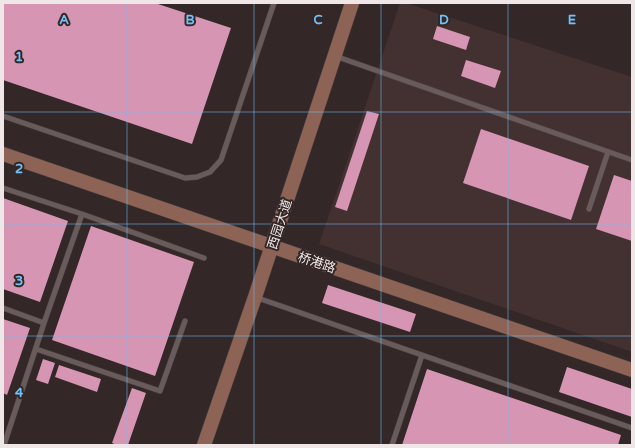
<svg xmlns="http://www.w3.org/2000/svg" width="635" height="448" viewBox="0 0 635 448" font-family="'Varela Round','Noto Sans SC',sans-serif">
<style>
.built{fill:#433030}
.building{fill:#d595b3}
.lines{fill:none;stroke-linecap:round;stroke-linejoin:round}
.lane-casing{stroke:#4d4444;stroke-width:6}
.secondary-casing{stroke:#4d4444;stroke-width:15}
.lane{stroke:#695b5b;stroke-width:5}
.secondary{stroke:#8c6355;stroke-width:14}
.grid{fill:none;stroke:#73c1f6;stroke-width:1;stroke-opacity:0.55}
.labels{text-anchor:middle;stroke-width:4;stroke-linejoin:round;paint-order:stroke}
.street-label{font-size:13px;fill:#efe7e7;stroke:#332727}
.grid-label{font-size:13px;text-anchor:middle;font-weight:bold;fill:#73c1f6;stroke:#332727;stroke-width:4;stroke-linejoin:round;paint-order:stroke}
</style>
<rect width="100%" height="100%" fill="#332727"/>
<path class="built" d="M400,3H406L632,77V352L319,244Z"/>
<path class="building" d="M3,3H155L231,28L192,144L3,80Z
M437,26L470,37L466,50L433,39Z
M466,60L501,71L495,88L461,76Z
M367,111L379,114L347,211L335,207Z
M481,129L589,166L571,220L463,183Z
M614,175L632,181V241L596,229Z
M3,198L68,221L40,302L3,289Z
M91,226L194,262L155,376L52,340Z
M328,285L416,314L410,332L322,303Z
M3,319L30,328L7,395L3,393Z
M43,359L55,363L48,384L36,380Z
M59,365L101,379L97,392L55,377Z
M567,367L632,389V417L559,392Z
M427,369L621,435L618,445H402Z
M132,388L146,393L128,445H117L112,443Z"/>
<g class="lines">
<defs>
<path id="lane" d="M335,56L632,160
M3,116L185,178L197,177L210,172L221,160L274,3
M3,188L82,214L204,258
M589,209L608,152
M255,297L632,428
M3,308L44,323
M36,349L160,391L185,321
M4,445L44,323L82,214
M392,445L422,355"/>
<path id="secondary" d="M3,154L632,370
M204,445L255,297L352,3"/>
</defs>
<use href="#lane" class="lane-casing"/>
<use href="#secondary" class="secondary-casing"/>
<use href="#lane" class="lane"/>
<use href="#secondary" class="secondary"/>
</g>
<path class="grid" d="M127,3V445M254,3V445M381,3V445M508,3V445M3,112H632M3,224H632M3,336H632"/>
<g class="labels">
<g class="street-label">
<text transform="translate(279 224) rotate(-72)" y="5">西园大道</text>
<text transform="translate(317 262) rotate(19)" y="5">桥港路</text>
</g>
</g>
<g class="grid-label">
<text x="64" y="24">A</text>
<text x="190" y="24">B</text>
<text x="318" y="24">C</text>
<text x="444" y="24">D</text>
<text x="572" y="24">E</text>
<text x="19" y="61">1</text>
<text x="19" y="173">2</text>
<text x="19" y="285">3</text>
<text x="19" y="397">4</text>
</g>
<rect width="635" height="448" fill="none" stroke="#efe7e7" stroke-width="8"/>
</svg>
